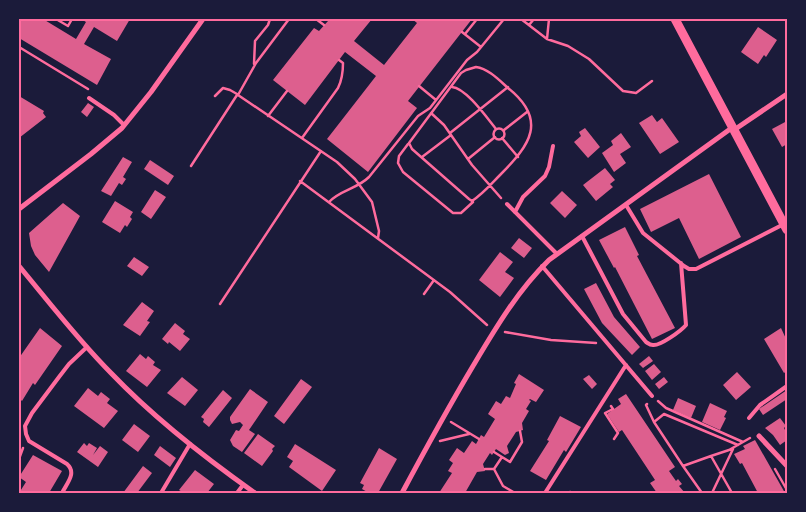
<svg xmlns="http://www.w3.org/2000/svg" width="806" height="512" viewBox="0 0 806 512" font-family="Cabin,sans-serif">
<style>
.building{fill:#dd5f8e}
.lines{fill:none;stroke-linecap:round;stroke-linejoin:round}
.path{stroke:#ff6b9d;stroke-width:2.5}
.service{stroke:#ff6b9d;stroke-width:4}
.minor{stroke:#ff6b9d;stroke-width:5}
.tertiary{stroke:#ff6b9d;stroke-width:9}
.neatline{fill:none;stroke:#ff6b9d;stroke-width:2}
</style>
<rect width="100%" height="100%" fill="#1b1b3a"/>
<path class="building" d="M19,19H43L76,39L86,22L81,19H130L117,41L94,27L84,44L111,59L97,85L19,38Z
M325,19H372L354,41L384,65L417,23L412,19H472L408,101L417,108L368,172L327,139L376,76L345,52L305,105L273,80L314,28L319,31L328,21Z
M758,27L777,40L766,57L764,55L758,64L741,52Z
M19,96L44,111L43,113L46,117L19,138Z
M88,103L94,107L87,117L81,112Z
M652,115L657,122L662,118L679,142L660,154L639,123Z
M787,121V144L782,147L772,129Z
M585,128L600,147L588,158L574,142L581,136L579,132Z
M621,133L631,147L620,154L626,163L614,172L602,153L613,145L611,141Z
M123,157L132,162L123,177L126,179L122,185L119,183L111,196L101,191Z
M150,160L174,176L168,185L144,169Z
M605,168L615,180L610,184L613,187L596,201L583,185Z
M709,174L741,237L699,259L679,218L651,232L640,209Z
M155,190L166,197L151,219L141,212Z
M562,191L577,205L565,218L550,203Z
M115,201L133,212L130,217L132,219L127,227L125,225L120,233L102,222Z
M63,203L80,216L49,272L35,255L31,246L29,233Z
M625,227L639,255L637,256L675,328L652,339L615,267L614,268L599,240Z
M519,238L532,248L524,258L511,248Z
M500,252L513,262L505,272L514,278L500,297L479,280Z
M134,257L149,267L142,276L127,266Z
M596,283L614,317L640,347L632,355L602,323L584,289Z
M142,302L154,311L147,321L150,322L140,336L123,325Z
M175,323L185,331L183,334L190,339L180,351L169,342L168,344L162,339Z
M40,328L62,346L35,385L33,383L22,401L19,398V358Z
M781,328L787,341V371L784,373L764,339Z
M140,354L146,359L148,356L155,362L153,365L161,370L147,387L126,371Z
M649,356L653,361L643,368L639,364Z
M654,364L661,372L652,380L645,371Z
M737,372L751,387L736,400L723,385Z
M519,374L544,390L536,402L530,399L529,400L531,401L526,409L529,411L522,423L523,430L516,432L507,446L509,453L505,455L496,449L492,455L490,453L483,464L485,471L477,472L465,493L462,491L460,493H439L452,473L448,471L453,463L449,460L457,448L464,453L472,441L476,444L481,435L484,437L495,419L488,414L496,401L501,404L506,396L510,398L516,384L514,383Z
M589,375L597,384L592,389L583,379Z
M182,377L198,390L185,406L167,393Z
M664,377L668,382L659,389L655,384Z
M301,379L312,387L284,424L274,416Z
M88,388L98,396L101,392L110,399L107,403L118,411L104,428L74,406Z
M250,389L268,402L249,430L255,434L242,452L233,446L230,440L236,430L239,431L243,425L240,422L232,424L230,420V417Z
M223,390L232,398L209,427L203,422L204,419L201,417Z
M787,390V399L763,415L759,409Z
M626,394L675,467L669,471L676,481L678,479L682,484L679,486L685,493H657L650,483L655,480L622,430L619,432L607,414L621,404L618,399Z
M678,398L696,406L691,418L673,410Z
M710,403L727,411L724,417L726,418L720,430L702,422Z
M560,416L581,427L566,452L564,450L546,480L530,471L549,441L547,440Z
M780,418L786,426L784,428L787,434V440L780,445L773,435L765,428Z
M134,424L150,436L138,452L122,440Z
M258,434L275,446L272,449L273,451L262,466L244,453Z
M755,440L785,493H758L742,463L740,464L734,454L745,449L743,446Z
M84,443L87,446L89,443L97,448L93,455L100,446L108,452L98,467L77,452Z
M295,444L336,470L322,491L289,467L293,461L287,457Z
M160,446L176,458L170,467L154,455Z
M379,448L397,459L378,493L374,491L373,493H369L362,489L364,485L360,483Z
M33,455L62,471L49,493H19L26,482L19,477Z
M143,466L152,473L137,493H123Z
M195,470L214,484L207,493H184L179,490Z"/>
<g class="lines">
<path class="path" d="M56,19L68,26L72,19
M289,19L256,63L238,95L337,162L355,179L372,202L379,231L378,238
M316,19L324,25
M521,19L547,39L568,46L589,59L623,91L636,93L652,81
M529,25L534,19
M462,32L481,47
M465,34L477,19
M547,39L549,19
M19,47L88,89
M254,64L255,41L268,25L270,19
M476,67C489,69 499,80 508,88C548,120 530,145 501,174C492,183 483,194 472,201L469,199L412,149L409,143L461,73L466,70Z
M419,86L436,100
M452,87C466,88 487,118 496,129
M215,96L223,88L230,90L237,94
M431,113L444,125L472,165L501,198
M268,116L287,91
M493.5 134a5.5 5.5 0 1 1 11 0a5.5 5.5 0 1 1-11 0Z
M504,130L527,112
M450,133L508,87
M302,138L338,88C342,80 343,72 343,63L339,60
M502,138L518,157
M408,144L399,156L398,163L403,172L453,213H461L473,202
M422,157L451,135
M468,159L495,137
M191,166L237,95
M300,181L450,292L487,325
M329,202C340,190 357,189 369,177L418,116L430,108L467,60L477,52L504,19
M424,294L434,280
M220,304L321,151
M505,332L551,340L596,343
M658,401L666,408L743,442
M647,404L646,405L654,422
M611,406L613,409L605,413L618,433L614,439
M451,422L479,439
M440,441L469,434
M502,457L510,462L522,442L520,431
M19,459L23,448
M683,466L654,422L664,414L738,445
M485,469H494L502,457L494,452
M494,469L503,486L515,493
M775,469L787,490
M570,492L573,493
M702,493L683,466L711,456
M712,493L733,449
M732,493L711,456L729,450L750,438"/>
<path class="service" d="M89,98L114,115L124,125
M507,204L557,254
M626,205L643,233L684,266L689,269H696L784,224
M515,212L523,197L545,176L549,167L553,146
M582,236L623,314L646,342C649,344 650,345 653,345C660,346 681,331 686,325L681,263
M542,266L652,396
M749,418L760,405L787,386
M62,493C67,483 77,473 67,464L29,441L26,434L25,426L32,413L59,377L69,364L87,347
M161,493L190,444
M237,493L243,485
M545,493L626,365"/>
<path class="minor" d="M734,130L787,94
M19,209L91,154L122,128L151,92L203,19
M19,266C49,302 78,340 111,373C154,418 204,457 255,493
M759,436L787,466
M402,493C425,450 448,408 473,366C495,329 518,290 549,260L733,127"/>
<path class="tertiary" d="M675,19L787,230"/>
</g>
<rect width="806" height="512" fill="none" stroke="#1b1b3a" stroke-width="40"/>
<rect x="20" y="20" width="766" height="472" class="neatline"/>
</svg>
